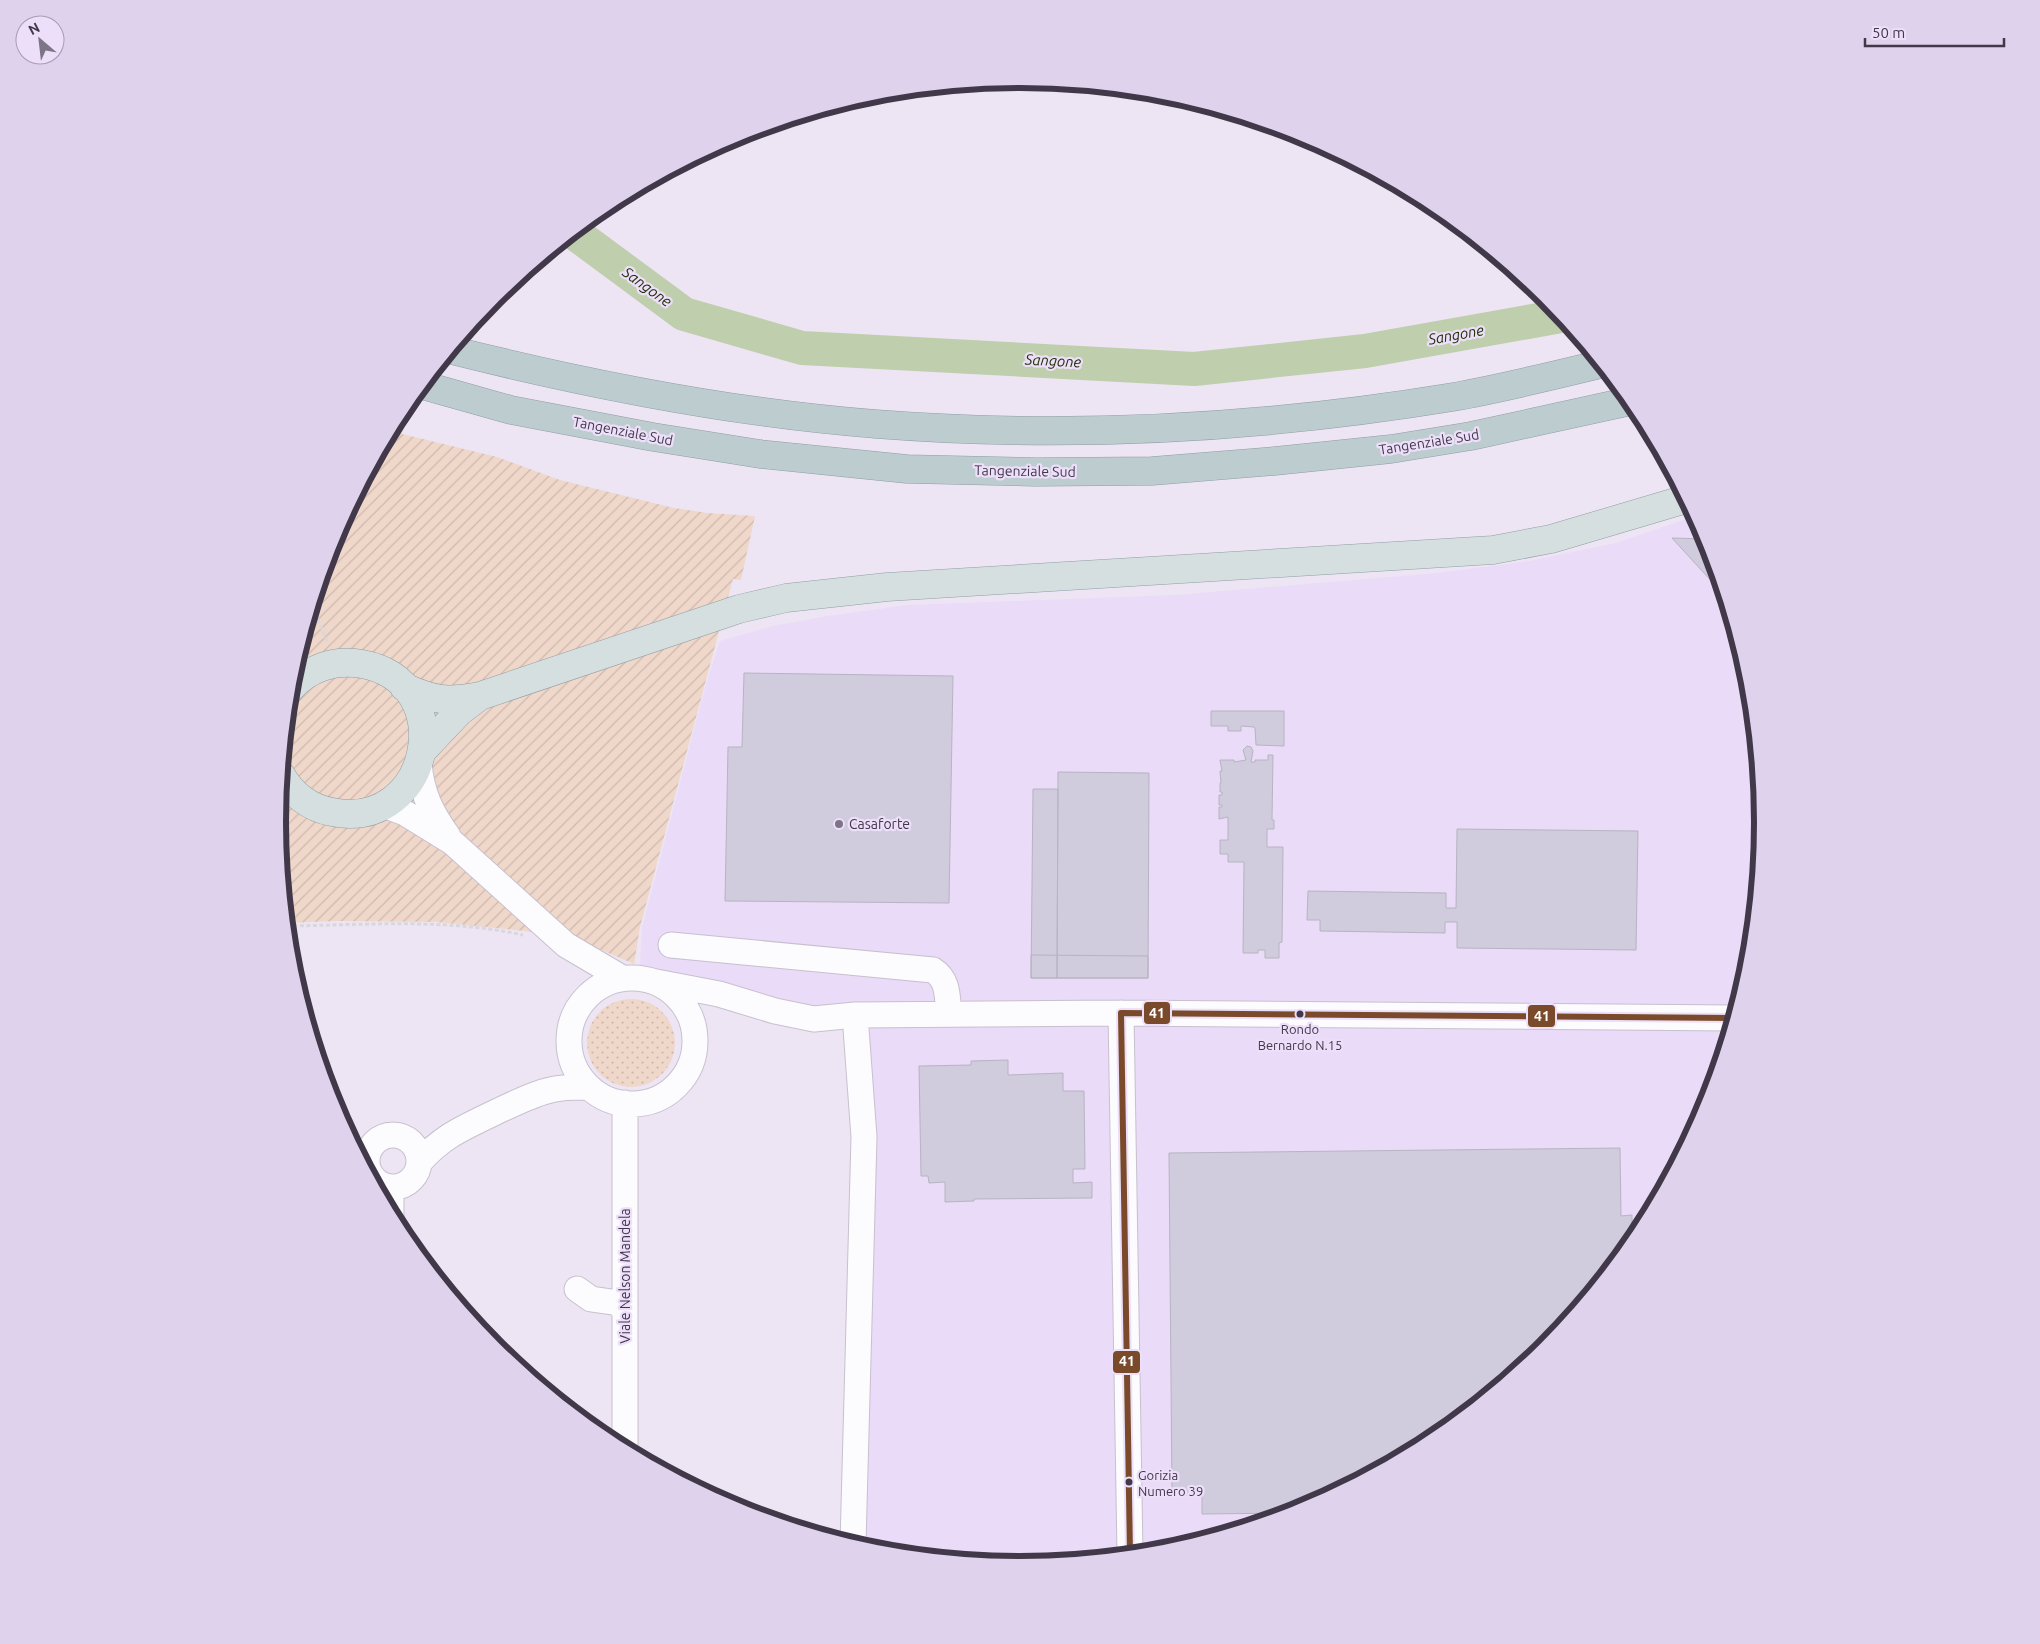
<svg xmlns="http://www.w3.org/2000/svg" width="2040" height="1644" viewBox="0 0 2040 1644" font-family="Ubuntu,sans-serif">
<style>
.built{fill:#eadbf8}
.grass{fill:url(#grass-dots)}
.garden{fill:url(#garden-furrows)}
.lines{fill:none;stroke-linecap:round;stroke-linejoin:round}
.river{stroke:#bfceac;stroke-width:34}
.building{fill:#d0cbdd;stroke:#b8b4c2}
.minor-casing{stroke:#c7c0ce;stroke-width:27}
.major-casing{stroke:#909da4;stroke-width:29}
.highway-casing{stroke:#909da4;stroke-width:29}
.path{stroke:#d9d7db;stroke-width:3;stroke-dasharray:4 2.5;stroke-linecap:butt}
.minor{stroke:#fcfbfd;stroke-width:25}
.major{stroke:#d6dfe0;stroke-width:28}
.highway{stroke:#bdccce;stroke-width:28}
.bus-1-casing{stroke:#eddffa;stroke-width:10}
.bus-1{stroke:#7a4b2a;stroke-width:6}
.poi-dot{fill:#7d7586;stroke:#eddffa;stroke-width:2}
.bus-dot{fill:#41384a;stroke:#eddffa;stroke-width:2}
.labels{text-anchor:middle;stroke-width:4.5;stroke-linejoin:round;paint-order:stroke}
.bus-label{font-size:13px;fill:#41384a;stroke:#eddffa}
.street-label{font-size:14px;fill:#41384a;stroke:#eddffa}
.poi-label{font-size:14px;fill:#41384a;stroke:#eddffa;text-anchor:start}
.water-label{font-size:15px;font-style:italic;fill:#213107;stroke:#eddffa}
.rim{fill:none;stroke:#41384a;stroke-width:6}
.line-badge{stroke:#eddffa;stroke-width:2}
.badge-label{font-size:14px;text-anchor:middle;font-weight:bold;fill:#fff}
</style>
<defs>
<pattern id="grass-dots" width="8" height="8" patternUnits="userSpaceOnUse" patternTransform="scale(1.25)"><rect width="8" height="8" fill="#efd7ca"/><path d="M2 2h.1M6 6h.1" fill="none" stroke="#ceb9af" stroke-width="1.8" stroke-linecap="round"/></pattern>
<pattern id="garden-furrows" width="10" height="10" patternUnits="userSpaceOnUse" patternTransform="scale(1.25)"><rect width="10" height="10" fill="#efd7ca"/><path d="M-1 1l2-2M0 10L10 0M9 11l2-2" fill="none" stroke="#ceb9af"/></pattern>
</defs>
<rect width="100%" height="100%" fill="#ede5f4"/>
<path class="built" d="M1695,516L1707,538L1749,677L1763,822L1749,967L1707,1107L1638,1235L1545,1348L1433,1440L1304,1509L1165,1551L1020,1565L875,1551L859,1546L869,1136L856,1002L812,1007L720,988L640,967L642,928L706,684L720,641L773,626L828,616L908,605L1175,595L1437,573L1529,561L1616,543Z"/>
<path class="grass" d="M587 1043a44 44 0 1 1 88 0a44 44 0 1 1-88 0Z"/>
<path class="garden" d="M390,431L497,457L560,480L674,508L708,513L755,516L741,580L733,579L640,927L634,964L569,936L506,929L437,922L338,921L287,923L277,822L291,677L333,537Z"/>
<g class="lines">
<path class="river" d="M573,232L684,314L802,348L1194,369L1365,351L1561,316"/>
</g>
<path class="building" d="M1672,538L1707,539L1724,595Z
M744,673L953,676L949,903L725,901L728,747H742Z
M1211,711H1284V746L1256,745L1255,728L1254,727L1241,726V731H1228V726H1211Z
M1247,746L1251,747L1253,751L1251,762H1255V760H1268V755H1273L1272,820H1274V829H1267V847H1283L1282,942L1279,943V958H1265V950H1258V953H1243L1244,862H1228V854H1220V840H1228V817L1219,819V807H1222V805H1219V795H1222V792H1220V783H1221L1220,771H1222L1220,760H1234V762L1246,760L1243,750Z
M1058,772L1149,773L1148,978H1057Z
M1033,789H1058L1057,978H1031Z
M1457,829L1638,831L1636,950L1457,948V922H1445V933L1320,931V920H1307L1308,891L1446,893V908H1456Z
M1031,955L1148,956V978H1031Z
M1008,1060V1075L1063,1073V1091H1084L1085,1169H1073V1183L1092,1182V1198L974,1199V1201L945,1202V1182L929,1183L928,1176H921L919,1066L971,1065V1061Z
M1620,1148L1621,1216L1632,1215V1242L1545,1348L1433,1440L1304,1509L1291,1513L1202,1514V1495H1172L1169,1153Z"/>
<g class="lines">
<defs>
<path id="minor" d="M419,764C422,794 431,812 448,836
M384,805L405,813L452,842L566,945L622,978
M671,945L933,970C949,980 947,997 949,1014
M569 1041a63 63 0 1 1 126 0a63 63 0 1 1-126 0Z
M651,981L719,994L775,1011L814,1019L855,1015L1121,1013L1734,1018
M1121,1013L1130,1554
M625,1103V1450
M367 1161a26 26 0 1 1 52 0a26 26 0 1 1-52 0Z
M419,1163C442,1136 465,1127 496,1112C511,1105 527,1097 543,1092C558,1087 573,1087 589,1087
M391,1187V1215
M577,1289L591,1299L619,1303L625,1312
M853,1544L864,1137L855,1015"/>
<path id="major" d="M404,687C436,701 446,702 480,696L739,609L786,598L887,587L1493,550L1551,539L1686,499
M423,750L459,712L480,696
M281,775C292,794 310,808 332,812C431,832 461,682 362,664C335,659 308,668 290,689"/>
<path id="highway" d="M451,350C591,385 732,413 876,424C1068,439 1264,428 1453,397C1503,388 1552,376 1601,364
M422,385L511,410L653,437L760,454L907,469L1036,472L1152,471L1275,461L1391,449L1471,436L1631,401"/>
</defs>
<use href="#minor" class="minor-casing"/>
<use href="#major" class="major-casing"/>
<use href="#highway" class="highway-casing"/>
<path class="path" d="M312,608L325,635L327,643
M287,926C365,925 446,918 523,935"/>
<use href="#minor" class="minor"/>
<use href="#major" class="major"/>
<use href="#highway" class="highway"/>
<defs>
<path id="bus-1" d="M1130,1554L1121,1013L1734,1018"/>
</defs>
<use href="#bus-1" class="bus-1-casing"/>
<use href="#bus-1" class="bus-1"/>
</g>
<circle class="poi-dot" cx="839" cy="824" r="5"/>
<g class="bus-dot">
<circle cx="1300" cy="1014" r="4.5"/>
<circle cx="1129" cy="1482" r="4.5"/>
</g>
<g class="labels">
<g class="bus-label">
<text x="1300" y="1034">Rondo<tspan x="1300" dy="16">Bernardo N.15</tspan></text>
<text x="1138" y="1480" text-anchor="start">Gorizia<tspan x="1138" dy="16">Numero 39</tspan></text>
</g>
<g class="street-label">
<text transform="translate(623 431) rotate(11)" y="5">Tangenziale Sud</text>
<text transform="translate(1429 442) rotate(-9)" y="5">Tangenziale Sud</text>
<text transform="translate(1025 471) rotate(1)" y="5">Tangenziale Sud</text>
<text transform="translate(625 1276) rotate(-90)" y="5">Viale Nelson Mandela</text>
</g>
<g class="poi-label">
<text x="849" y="829">Casaforte</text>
</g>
<g class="water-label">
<text transform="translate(647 287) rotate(36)" y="5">Sangone</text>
<text transform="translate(1456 335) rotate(-10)" y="5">Sangone</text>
<text transform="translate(1053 361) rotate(3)" y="5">Sangone</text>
</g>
</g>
<path d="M0 0H2040V1644H0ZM286 822a734 734 0 1 1 1468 0a734 734 0 1 1-1468 0Z" fill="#dfd2ec" fill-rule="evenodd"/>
<path class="rim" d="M286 822a734 734 0 1 1 1468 0a734 734 0 1 1-1468 0Z"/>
<g class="line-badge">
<rect x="1143" y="1001" width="28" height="24" rx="5" fill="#7a4b2a"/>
<rect x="1527" y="1004" width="29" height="24" rx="5" fill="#7a4b2a"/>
<rect x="1112" y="1350" width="29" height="24" rx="5" fill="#7a4b2a"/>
</g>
<g class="badge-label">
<text x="1157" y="1018">41</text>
<text x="1542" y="1021">41</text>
<text x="1127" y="1366">41</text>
</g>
<g transform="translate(40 40) rotate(332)"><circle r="24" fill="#eddffa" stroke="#a89cb4"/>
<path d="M0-4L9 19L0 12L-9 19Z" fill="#7d7586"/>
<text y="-8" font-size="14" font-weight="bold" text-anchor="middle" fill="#41384a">N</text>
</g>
<path d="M1865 38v8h139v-8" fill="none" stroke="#41384a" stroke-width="2.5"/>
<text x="1872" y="38" font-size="15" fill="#41384a" stroke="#eddffa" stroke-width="4" paint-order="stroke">50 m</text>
</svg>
